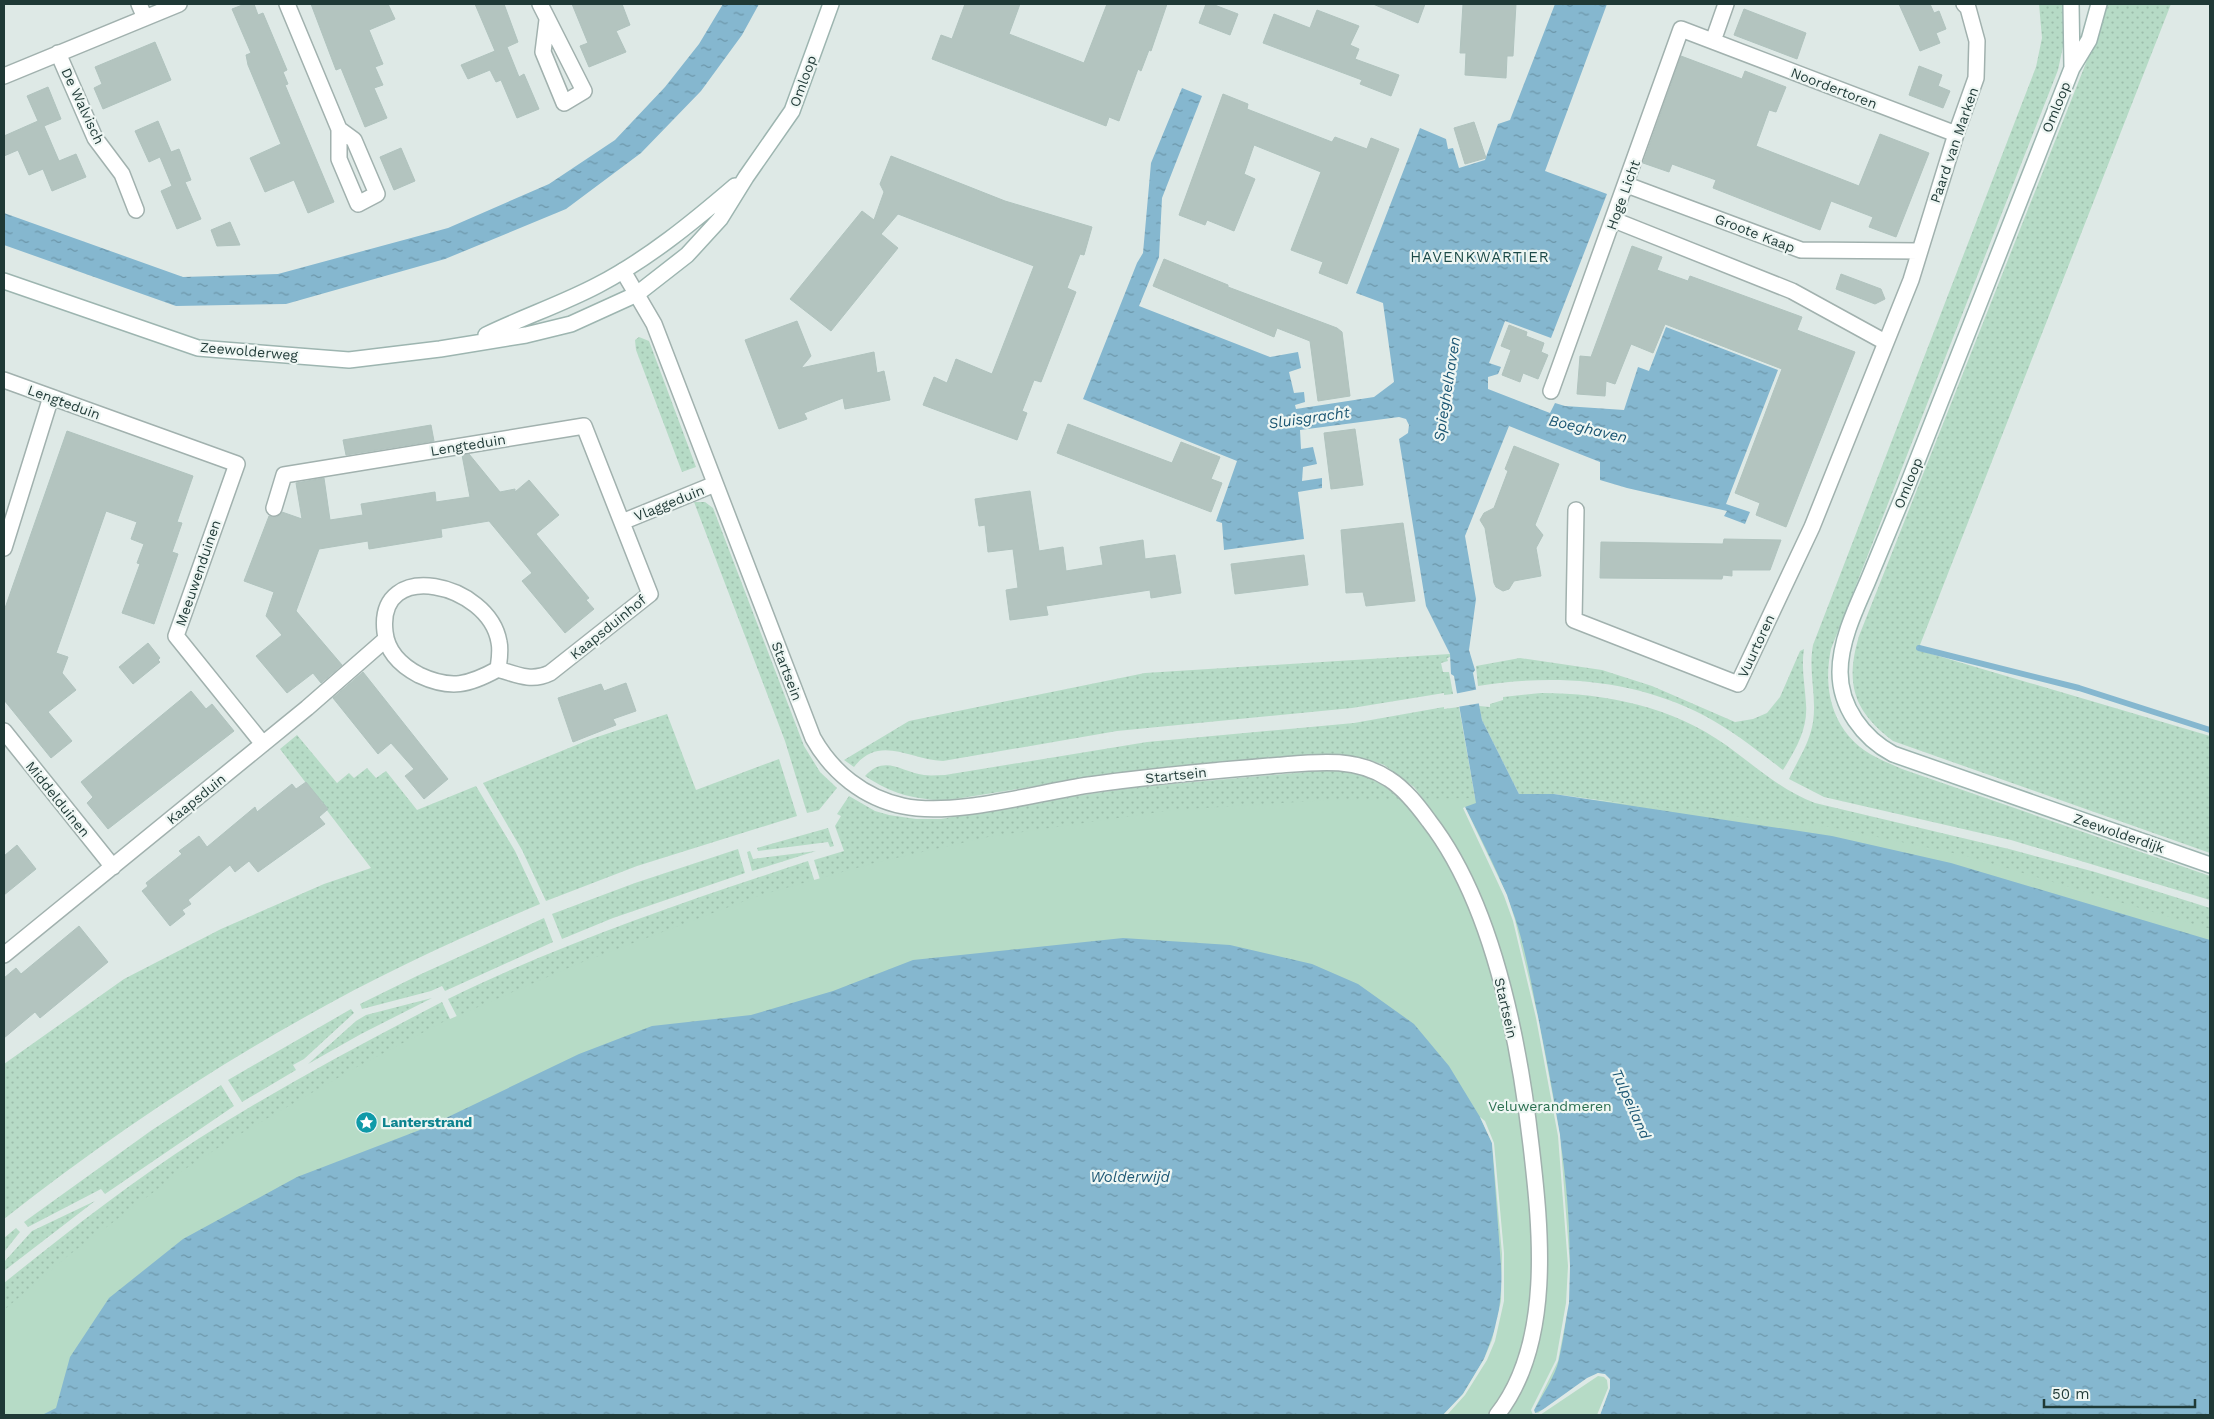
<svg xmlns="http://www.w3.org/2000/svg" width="2214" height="1419" viewBox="0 0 2214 1419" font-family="'Work Sans',sans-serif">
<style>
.grass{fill:url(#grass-dots)}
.park{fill:#b6dbc6}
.water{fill:url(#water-ripples)}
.pier{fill:#dee9e6}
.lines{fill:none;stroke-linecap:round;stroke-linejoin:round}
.stream{stroke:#85b7cf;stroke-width:6}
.building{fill:#b3c4bf;stroke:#b0c3be}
.minor-casing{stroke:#a1b1ae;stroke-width:18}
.secondary-casing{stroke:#9db5b0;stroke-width:18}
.minor{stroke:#fff;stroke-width:15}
.secondary{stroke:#fff;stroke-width:15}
.labels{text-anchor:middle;stroke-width:4.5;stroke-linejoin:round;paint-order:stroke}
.street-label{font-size:14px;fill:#1f3936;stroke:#eef6f3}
.park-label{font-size:14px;fill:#2a6f50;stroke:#eef6f3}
.culture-label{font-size:14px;font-weight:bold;fill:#0d838f;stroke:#eef6f3;text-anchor:start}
.neighbourhood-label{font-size:15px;letter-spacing:1px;fill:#1c4a47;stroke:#eef6f3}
.water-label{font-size:15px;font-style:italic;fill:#1b5673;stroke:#eef6f3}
</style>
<defs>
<pattern id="grass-dots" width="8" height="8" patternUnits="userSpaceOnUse" patternTransform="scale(1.25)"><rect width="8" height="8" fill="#b6dbc6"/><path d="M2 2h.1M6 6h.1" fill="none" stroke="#9cbdab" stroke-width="1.8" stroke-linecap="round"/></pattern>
<pattern id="water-ripples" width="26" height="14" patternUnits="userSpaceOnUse" patternTransform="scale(1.25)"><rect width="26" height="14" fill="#85b7cf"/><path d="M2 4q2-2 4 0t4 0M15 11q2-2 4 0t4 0" fill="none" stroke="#6c96a9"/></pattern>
</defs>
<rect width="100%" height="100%" fill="#dee9e6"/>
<path class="grass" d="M2039,4H2064L2065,37L2058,70L1831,649C1823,687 1831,726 1864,750C1875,758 1889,763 1902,769L2210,876V900L2011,840L1824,797L1789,779C1797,761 1810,743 1813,722C1817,696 1808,672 1813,645L2036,67L2042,38Z
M2105,4H2171L1918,650L2210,736V853L1893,741C1853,711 1845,683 1859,636L2097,35Z
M639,337L649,341L696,467L682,472L636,350L635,340Z
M694,502H705L713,508L804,746L820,772L837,788L819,810L807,813L785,741Z
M1804,649C1801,668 1805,685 1806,704C1808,729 1796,749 1783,770C1758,751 1733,731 1705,716C1633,678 1552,674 1478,686L1476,666L1520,658L1602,670L1652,686L1735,722L1753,719L1767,713L1780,697L1800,651Z
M1450,654V657L1447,658L1448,661L1441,663L1443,672H1449L1453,694L1444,695V693L1352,708L1117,731L943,761C909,760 880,734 854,767L844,760L909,721L1145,673Z
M1541,693C1607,693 1672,707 1726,745C1755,766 1782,791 1815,803L2009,849L2095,872L2210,908V940L1672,810L1554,794H1519L1482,720L1479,706L1490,707V704L1503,700V697Z
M1444,707V709L1459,707L1476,803L1430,808L1414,787L1384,765L1367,759L1327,754L1118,773L943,801C911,798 892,794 865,776C885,754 901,772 924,775C931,776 938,775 945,775L1147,742L1354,723Z
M667,714L696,790L779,759L797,816L637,866L546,901L522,850L483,783L591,739Z
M297,735L337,783L349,773L354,778L367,768L376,778L386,771L417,810L476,786L515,851L540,904C457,939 376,976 298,1021C195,1079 97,1146 4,1219V1064L124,979L221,929L324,884L371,868L280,749Z
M1329,770C1358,771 1381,780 1402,801L831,915L814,860L844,851L835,826L841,816L837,814L849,796L875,811L889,815L916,819H941L1041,801L1138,787Z
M828,828L834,846L830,847L828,842L758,851L757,848Z
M738,849L745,873L613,918L562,939L552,914L635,883Z
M750,851L753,859L816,851L752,871L747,852Z
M808,861L826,916L473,1048L448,999C564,942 686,901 808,861Z
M544,918L553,942L445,991L442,986L431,991L362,1009L360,1004L419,975Z
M432,998L361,1034L308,1064L356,1021L366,1015Z
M442,1002L466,1053L4,1415V1283C66,1233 130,1183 198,1139C277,1089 359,1045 442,1002Z
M351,1009L354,1013L304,1059L293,1065L296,1070L242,1102L228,1080Z
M221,1085L234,1106L105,1194L101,1189L28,1227L24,1222L152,1130Z
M95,1201L4,1271V1262L32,1231Z
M16,1228L20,1232L4,1252V1238Z"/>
<path class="park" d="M1568,797L1830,827L1963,855L2210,929V1415H4V1310L69,1255L182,1171L235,1137L355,1068L443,1022L580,963L758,896L874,863L988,837L1173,810L1329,800Z"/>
<path class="water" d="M723,4H759L742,35L701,91L641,153L566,209L445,259L286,304L176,306L4,245V213L183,277L278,274L448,228L549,184L615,140L665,87L699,44Z
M1555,4H1607L1545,171L1607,194L1551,338L1505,321L1489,363L1501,367L1498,374L1488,377V389L1550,413L1555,403L1565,406L1624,410L1638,367L1649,371L1666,327L1778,370L1726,504L1750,512L1745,524L1724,516L1727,511L1627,488L1600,480V462L1509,426L1465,536L1476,599L1469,650L1475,670L1473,673L1482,720L1519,794H1554L1832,836L1951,863L2210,940V1415H1600L1610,1388L1609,1379L1598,1373L1553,1405L1535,1413L1534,1410C1543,1394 1555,1377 1559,1359C1583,1253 1562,1136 1541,1032C1533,994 1527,954 1515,918C1502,879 1483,843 1465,807L1476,803L1454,676L1451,674L1450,654L1426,606L1399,439L1408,433L1409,425L1406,419L1399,417L1300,430L1301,449L1313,447L1317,464L1303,467L1302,481L1322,478V488L1298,492L1304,539L1224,550L1222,523L1216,521L1237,461L1083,399L1137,263L1143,253L1151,163L1182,88L1202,96L1162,198L1159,257L1139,306L1270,357L1298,352L1301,368L1289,372L1294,393L1304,392L1305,402L1295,405L1296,409L1374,397L1394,382L1383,303L1356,293L1420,128L1446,139L1448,149L1453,148L1459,168L1485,160L1498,124L1510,120Z
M1123,938L1230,945L1312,964L1358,984L1414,1024L1449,1066L1480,1117L1492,1143L1502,1280L1498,1321L1484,1359L1463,1394L1443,1415H42L56,1408L70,1357L109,1298L183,1239L297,1177L425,1128L579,1054L652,1026L751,1015L833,991L913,960Z"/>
<path class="pier" d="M1479,689L1481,703L1457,707L1454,694Z
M1465,807L1507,895L1515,920L1538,1017L1560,1135L1570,1266L1569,1303L1558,1361L1534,1410L1535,1413H1538L1587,1378L1598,1373L1605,1374L1610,1379V1388L1600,1415H1597L1608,1388L1607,1380L1604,1377L1598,1376L1540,1415H1533L1531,1410L1556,1360L1566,1303L1568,1266L1558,1136L1536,1018L1513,921L1504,896L1463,808Z
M1480,1117L1485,1121L1494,1143L1504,1253V1301L1495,1341L1487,1360L1465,1395L1447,1415H1443L1463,1394L1484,1359L1492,1340L1501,1301L1502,1254L1492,1143Z"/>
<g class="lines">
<path class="stream" d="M1919,648L2079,688L2210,730"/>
</g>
<path class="building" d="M245,4H254L258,15L263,13L287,70L283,72L288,84L285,85L334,202L308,213L294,180L265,192L250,158L281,144L248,65L246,55L251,53L232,9Z
M311,4H388L395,19L369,30L383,64L375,67L383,85L374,88L387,118L365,127L341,68L336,70Z
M475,4H504L518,42L507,47L519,77L524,74L539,109L517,118L501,80L496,82L490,70L468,79L461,65L495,51Z
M572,4H622L630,25L616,31L626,52L589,67L580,46L588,43Z
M965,4H1020L1009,34L1084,63L1107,4H1167L1151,51L1149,50L1141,71L1138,69L1119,121L1109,117L1106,126L932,59L941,35L952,39Z
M1206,4H1212L1238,14L1230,35L1199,23Z
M1373,4H1425L1418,23Z
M1463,4H1516L1513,56H1507L1506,78L1465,75L1466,53H1460Z
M1899,4H1930L1934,13L1939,11L1946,29L1936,33L1940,43L1920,51Z
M1744,9L1806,33L1797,59L1734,35Z
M1317,10L1359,26L1350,45L1359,49L1355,59L1399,75L1391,96L1360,84L1362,80L1263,43L1274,14L1310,28Z
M155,42L171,80L103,109L94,88L102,84L95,67Z
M1681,56L1742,79L1745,71L1786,87L1776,112L1769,110L1756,146L1859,186L1880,134L1929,153L1896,237L1869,227L1873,217L1831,201L1820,230L1713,188L1716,180L1672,164L1669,172L1643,163Z
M1919,66L1942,75L1938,86L1950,91L1943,108L1909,95Z
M48,87L61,119L44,126L59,161L76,154L86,177L52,191L43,169L29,175L18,150L4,156V136L38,121L27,96Z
M1223,94L1248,104L1247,109L1332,142L1335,137L1367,149L1371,138L1399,149L1347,284L1319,273L1323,262L1291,250L1321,172L1254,145L1244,174L1255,179L1234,231L1207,220L1205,225L1179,215Z
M158,121L171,152L179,149L191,180L185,182L201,219L177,229L161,191L172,186L160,157L149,162L135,131Z
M1474,122L1486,158L1465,164L1454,128Z
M401,148L415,181L394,190L380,157Z
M891,156L1005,201L1092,227L1084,255L1080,254L1067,288L1076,292L1041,382L1034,380L1022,411L1027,413L1017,440L923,405L934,377L947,383L956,359L992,374L1034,266L898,214L881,234L898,248L831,331L790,299L862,211L874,220L884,192L880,184Z
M230,222L240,245L217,246L211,230Z
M1632,246L1662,257L1657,270L1688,281L1690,276L1802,317L1797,330L1855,352L1786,527L1756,515L1760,503L1735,493L1782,369L1665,324L1653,353L1631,344L1615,384L1606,381L1605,396L1577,394L1580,356L1591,357Z
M1164,259L1228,285V287L1337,328L1342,332L1350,396L1318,401L1310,341L1277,328L1274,337L1153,286Z
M1841,274L1881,289L1885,299L1875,304L1836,289Z
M797,321L811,356L801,368L874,352L877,373L884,371L890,400L845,409L843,398L804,413L807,419L779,429L745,340Z
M1509,325L1527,332L1526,336L1544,343L1541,352L1548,355L1538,379L1523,373L1520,382L1502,375L1511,350L1501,346Z
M1068,424L1172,463L1181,442L1220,457L1211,479L1222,483L1211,512L1057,453Z
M431,425L434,441L346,455L343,440Z
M1355,429L1363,485L1331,489L1324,433Z
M67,431L193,476L177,522L182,523L172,552L178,554L154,624L122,613L140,564L137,563L144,544L131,539L137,522L106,511L56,653L68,657L62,673L76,690L48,712L72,741L51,758L4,700V611Z
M1514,446L1559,464L1535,525L1543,535L1536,548L1541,576L1514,581L1509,589L1503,591L1496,587L1494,583L1485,528L1480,520L1484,513L1494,508L1508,471L1505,469Z
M469,454L500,492L515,489V492L529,480L559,515L536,534L589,598L586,600L594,609L565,633L522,581L532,573L489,521L441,529L442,537L369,549L368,541L319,549L296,611L342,665L321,683L313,673L287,693L256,656L282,635L266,616L274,592L244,581L269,516L277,517L282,512L302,519L296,483L324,478L330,520L363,515L361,504L435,492L436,502L470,497L462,455Z
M1030,491L1039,551L1063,547L1066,571L1103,565L1100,547L1143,540L1145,559L1175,555L1181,593L1151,598L1150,590L1046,606L1048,615L1010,620L1006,590L1018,588L1013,549L988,552L985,525L979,526L975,499Z
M1403,523L1415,601L1366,606L1363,592L1346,593L1341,530Z
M1724,539L1781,540L1770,570H1732V576L1723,575L1722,579L1600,578L1601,542L1723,544Z
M1304,555L1308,585L1235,594L1231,564Z
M148,643L160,658L158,660L160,662L133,684L119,667Z
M363,672L448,779L424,799L405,776L414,769L391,743L378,754L333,698Z
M626,683L636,711L613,719L616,725L573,742L558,698L601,684L604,691Z
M191,691L206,709L212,704L234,731L108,829L87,803L93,797L81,782Z
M306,782L328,809L319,817L325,824L258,872L249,861L235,872L230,865L188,900L191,904L182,910L185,914L170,926L142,891L148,886L146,883L182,854L179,851L199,836L207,847L255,807L257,812L292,784L296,789Z
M17,845L36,869L4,895V856Z
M79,926L108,962L40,1018L35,1012L4,1038V978L16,968L21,974Z"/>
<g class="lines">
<defs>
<path id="minor" d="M139,4L145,18
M287,4L339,129V159L358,204L377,194L354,140L339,129
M540,4L584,91L564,103L543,52L547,20
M1713,41L1726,4
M58,53L95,138L122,174L136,210
M4,76L179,4
M1627,185L1801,250L1919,251
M1614,220L1792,291L1885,342
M623,271L654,324L813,738C832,772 864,798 903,806C954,817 1035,793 1089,785C1149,776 1209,771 1269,766C1310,763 1353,755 1389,779C1405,789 1418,806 1429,821C1494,905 1519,1041 1531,1145C1541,1230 1553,1344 1497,1415
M4,380L237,464L176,636L263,744
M1551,391L1681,29L1956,134
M274,508L284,475L584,426L650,594L550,673C532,682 517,675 498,669C469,685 451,690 419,675C402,666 387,652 385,632C376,557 489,583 499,642C501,651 499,661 498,669
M1576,510L1574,620L1738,684L1812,527L1911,280L1956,134L1976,78L1977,41L1968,8L1964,4
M622,522L715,484
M4,548L51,397
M4,731L113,867
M4,955L307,708L386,639"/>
<path id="secondary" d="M2071,4L2072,68
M2099,4L2089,40L2072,68C2016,208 1962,349 1906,489C1893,520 1880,551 1867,583C1855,610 1840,642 1840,672C1840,707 1863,738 1893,754L2210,865
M4,281L198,348L349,360L440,349L526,335L571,324L637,294L687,255L720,219L746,177L792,111L831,4
M486,335C523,317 562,304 598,285C648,259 693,222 735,186"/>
</defs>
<use href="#minor" class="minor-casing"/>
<use href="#secondary" class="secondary-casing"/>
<use href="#minor" class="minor"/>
<use href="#secondary" class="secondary"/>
</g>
<defs>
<symbol id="sight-disc" viewBox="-11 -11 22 22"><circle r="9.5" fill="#0f9aa8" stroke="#eef6f3"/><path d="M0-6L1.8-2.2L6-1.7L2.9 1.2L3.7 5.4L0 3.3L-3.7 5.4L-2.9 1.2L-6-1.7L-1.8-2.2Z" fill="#fff"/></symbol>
</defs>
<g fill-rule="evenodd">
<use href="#sight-disc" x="354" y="1110" width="25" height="25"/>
</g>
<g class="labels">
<g class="street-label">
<text transform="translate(803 81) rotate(-70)" y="5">Omloop</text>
<text transform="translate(1834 88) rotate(21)" y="5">Noordertoren</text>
<text transform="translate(83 106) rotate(65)" y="5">De Walvisch</text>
<text transform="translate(2056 107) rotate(-68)" y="5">Omloop</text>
<text transform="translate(1954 145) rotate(-71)" y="5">Paard van Marken</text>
<text transform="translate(1623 195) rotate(-70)" y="5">Hoge Licht</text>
<text transform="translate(1755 233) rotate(21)" y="5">Groote Kaap</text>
<text transform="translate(249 351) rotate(5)" y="5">Zeewolderweg</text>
<text transform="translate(64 402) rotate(20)" y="5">Lengteduin</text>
<text transform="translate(468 445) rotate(-9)" y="5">Lengteduin</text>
<text transform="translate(1908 483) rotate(-68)" y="5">Omloop</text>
<text transform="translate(669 503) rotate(-22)" y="5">Vlaggeduin</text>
<text transform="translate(198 573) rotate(-71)" y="5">Meeuwenduinen</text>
<text transform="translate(608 627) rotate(-39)" y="5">Kaapsduinhof</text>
<text transform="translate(1756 646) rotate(-65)" y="5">Vuurtoren</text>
<text transform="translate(787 671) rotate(69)" y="5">Startsein</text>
<text transform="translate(1176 775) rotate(-6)" y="5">Startsein</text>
<text transform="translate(58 799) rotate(51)" y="5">Middelduinen</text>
<text transform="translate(196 799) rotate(-39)" y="5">Kaapsduin</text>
<text transform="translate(2119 833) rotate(19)" y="5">Zeewolderdijk</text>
<text transform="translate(1506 1008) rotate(77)" y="5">Startsein</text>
</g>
<g class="park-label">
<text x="1550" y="1111">Veluwerandmeren</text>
</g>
<g class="culture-label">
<text x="382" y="1127">Lanterstrand</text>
</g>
<g class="neighbourhood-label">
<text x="1480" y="262">HAVENKWARTIER</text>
</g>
<g class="water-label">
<text transform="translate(1447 389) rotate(-81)" y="5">Spieghelhaven</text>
<text transform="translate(1309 418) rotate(-8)" y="5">Sluisgracht</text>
<text transform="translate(1588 429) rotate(13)" y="5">Boeghaven</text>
<text transform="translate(1631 1104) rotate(66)" y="5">Tulpeiland</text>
<text x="1130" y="1182">Wolderwijd</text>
</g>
</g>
<rect width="2214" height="1419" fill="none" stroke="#1f3936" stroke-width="10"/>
<path d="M2044 1399v8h151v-8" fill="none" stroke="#1f3936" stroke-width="2.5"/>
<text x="2052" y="1399" font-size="15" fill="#1f3936" stroke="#eef6f3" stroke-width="4" paint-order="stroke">50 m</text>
</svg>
